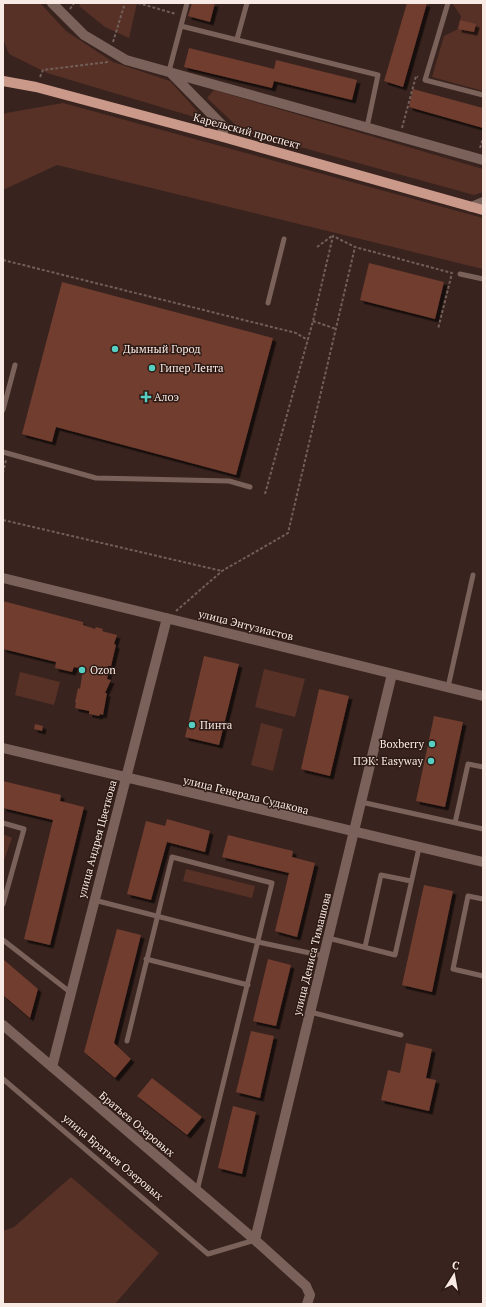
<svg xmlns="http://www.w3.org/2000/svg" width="486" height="1307" viewBox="0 0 486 1307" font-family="'PT Serif',serif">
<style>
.green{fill:#573126}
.building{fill:#6f3c2e;filter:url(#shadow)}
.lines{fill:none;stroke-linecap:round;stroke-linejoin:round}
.path{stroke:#725f5a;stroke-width:2;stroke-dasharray:3 2;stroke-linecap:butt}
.service{stroke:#7a625b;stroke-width:5}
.minor{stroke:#7a625b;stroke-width:10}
.primary{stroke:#cb998a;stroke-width:10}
.poi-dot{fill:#57cec2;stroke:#2e1a14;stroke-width:1.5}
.labels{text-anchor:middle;stroke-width:3;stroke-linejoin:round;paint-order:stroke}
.street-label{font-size:11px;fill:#f8eae5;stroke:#2e1a14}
.poi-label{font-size:11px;fill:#f8eae5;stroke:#2e1a14;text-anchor:start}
</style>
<defs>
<filter id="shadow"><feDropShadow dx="3.5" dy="3.5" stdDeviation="0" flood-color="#0009"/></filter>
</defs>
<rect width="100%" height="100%" fill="#38231e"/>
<path class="green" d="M3,3H40L66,31L113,62L170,81L198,112L201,119L47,73L9,54L3,39Z
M81,3H137L129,38L105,27L79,6Z
M452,3H483V91L432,77L444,36L458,29L461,16Z
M214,90L483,169V192L474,195L242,131L207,98Z
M63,103L483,218V269L57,165L3,190V115L6,113Z
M264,669L305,679L295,717L255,707Z
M20,672L60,682L54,705L15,695Z
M261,723L283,729L273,771L251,765Z
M3,834L12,838L3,863Z
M186,869L255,886L252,898L183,881Z
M71,1177L159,1253L115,1304H3V1231L14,1227Z"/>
<path class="building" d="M192,3H215L210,22L188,16Z
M407,3H427L403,87L384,81Z
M460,20L476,24L474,32L458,29Z
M189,48L274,69L276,60L357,80L352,100L274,81L272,88L184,67Z
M413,89L483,108V128L409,107Z
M369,263L444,282L435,319L360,300Z
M62,282L273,338L236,475L56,427L52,442L22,434Z
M3,601L83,622V625L95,629L96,627L103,629L102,631L117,635L114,644L116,645L111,666H108V669H109L107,679L111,680L105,693H107L103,715L100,714L99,716L89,714V711L75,708L76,703L75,702L78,688L80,689L83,669L74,667L72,672L55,668L56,662L3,649Z
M204,656L239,664L219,745L185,737Z
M319,689L349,696L330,776L301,769Z
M434,716L463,722L445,807L416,801Z
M35,724L43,726L42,731L34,729Z
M3,781L61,795L60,801L84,807L50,945L24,939L53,820L3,808Z
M167,819L210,831L205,852L167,842L151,900L127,894L146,821L165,826Z
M228,835L293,851L292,857L315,863L297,937L275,931L289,873L222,857Z
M424,885L453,891L432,992L402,985Z
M117,929L141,935L114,1043L131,1059L115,1078L84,1052Z
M3,959L38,989L30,1018L3,995Z
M268,959L291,965L276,1026L253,1021Z
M251,1031L274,1036L260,1098L236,1092Z
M406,1043L432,1049L426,1078L436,1080L429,1111L381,1100L388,1070L400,1073Z
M152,1078L202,1117L187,1135L137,1096Z
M233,1106L256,1112L242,1174L218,1168Z"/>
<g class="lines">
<path class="path" d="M138,3L176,14
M70,9L74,3
M113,42L125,3
M40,77L43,70L108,62
M402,128L416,76L418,77
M480,148L483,138
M317,247L332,236
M3,260L296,333L308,340
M313,321L336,329
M3,473L6,460
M265,494L313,321L333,236L355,247L452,273L438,329
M3,520L222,571
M176,611L222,571L288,533L355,247"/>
<path class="service" d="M448,3L425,80L483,95
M181,26L378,75L367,127
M237,39L247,3
M169,71L187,3
M460,274L483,279
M268,303L284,239
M3,410L15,365
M3,452L96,478L229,481L250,487
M448,687L473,575
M361,802L483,829
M3,823L24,829L3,904
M455,823L468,764L483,767
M483,899L468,896L453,969L483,976
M94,900L258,942L324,956
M328,938L395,955L419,848
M3,940L70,992
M365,947L381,875L411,881
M146,959L248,985
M310,1012L401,1035
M127,1041L172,857L272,883L197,1191
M3,1079L208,1254L255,1240"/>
<path class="minor" d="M52,3L84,35L126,60L483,160
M170,72L223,126V137
M471,207L483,202
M3,578L483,696
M3,748L483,862
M3,1025L255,1240L306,1286L310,1295L307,1304
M52,1067L167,618
M255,1240L392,674"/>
<path class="primary" d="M3,81L36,87L223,137L483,210"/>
</g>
<g class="poi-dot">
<circle cx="115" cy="349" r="4"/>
<circle cx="152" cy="368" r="4"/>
<path d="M144 391h4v4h4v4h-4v4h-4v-4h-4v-4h4z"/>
<circle cx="82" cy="670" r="4"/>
<circle cx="192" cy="725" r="4"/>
<circle cx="432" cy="744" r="4"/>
<circle cx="431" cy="761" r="4"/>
</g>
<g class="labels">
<g class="street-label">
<text transform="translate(247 131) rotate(15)" y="4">Карельский проспект</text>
<text transform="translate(246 625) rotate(14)" y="4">улица Энтузиастов</text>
<text transform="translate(246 795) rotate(14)" y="4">улица Генерала Судакова</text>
<text transform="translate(97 839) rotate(-75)" y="4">улица Андрея Цветкова</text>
<text transform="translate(312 954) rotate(-76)" y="4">улица Дениса Тимашова</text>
<text transform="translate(137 1124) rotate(40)" y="4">Братьев Озеровых</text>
<text transform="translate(113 1157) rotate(40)" y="4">улица Братьев Озеровых</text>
</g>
<g class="poi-label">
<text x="123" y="353">Дымный Город</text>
<text x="160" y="372">Гипер Лента</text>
<text x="154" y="401">Алоэ</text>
<text x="90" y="674">Ozon</text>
<text x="200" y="729">Пинта</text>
<text x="424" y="748" text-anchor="end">Boxberry</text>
<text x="423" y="765" text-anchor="end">ПЭК: Easyway</text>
</g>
</g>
<rect width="486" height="1307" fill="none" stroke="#f8eae5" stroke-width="8"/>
<g transform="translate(454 1275) rotate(11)" stroke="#2e1a14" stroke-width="3" paint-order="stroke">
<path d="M0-3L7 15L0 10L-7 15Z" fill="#f8eae5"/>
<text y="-6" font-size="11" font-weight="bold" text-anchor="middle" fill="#f8eae5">С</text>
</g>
</svg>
